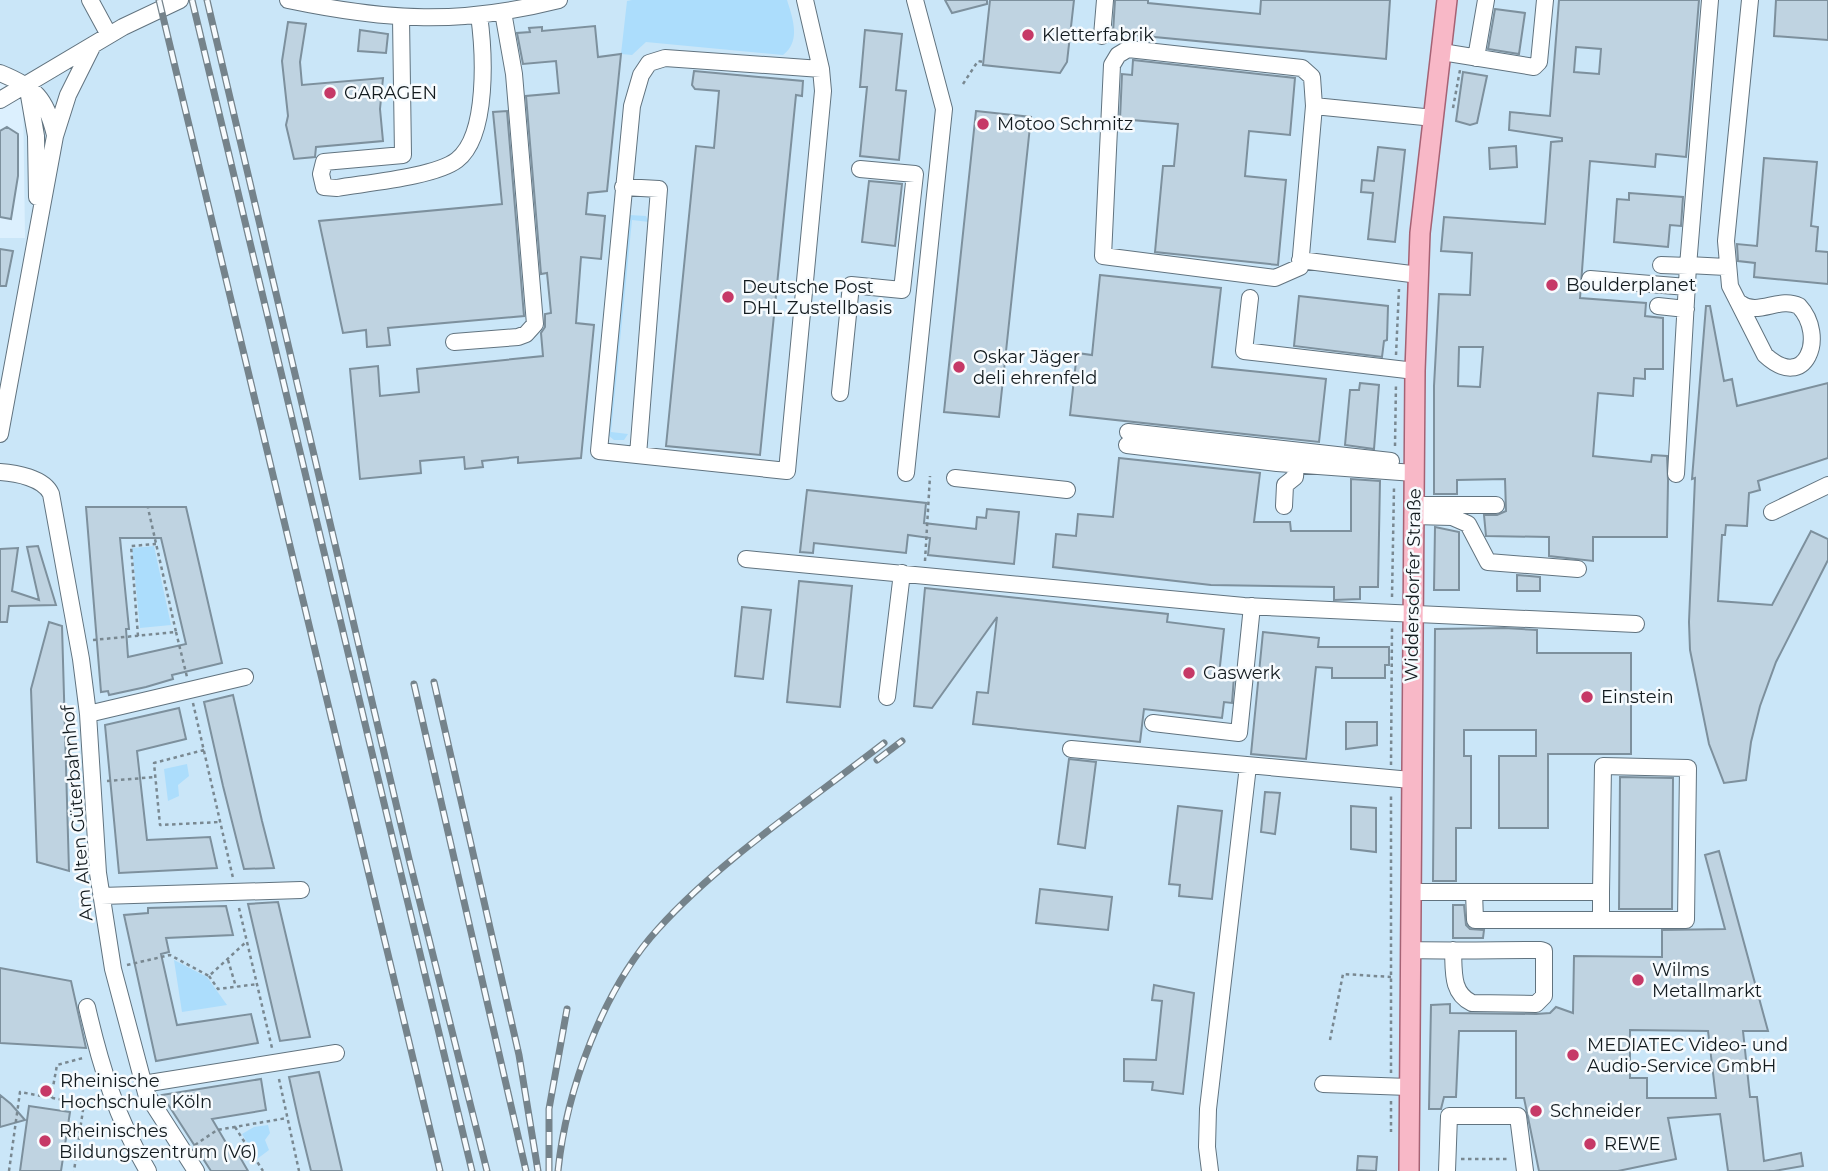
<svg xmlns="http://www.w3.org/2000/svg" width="1828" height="1171" viewBox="0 0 1828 1171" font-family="Montserrat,sans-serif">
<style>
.built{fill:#cae6f8}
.green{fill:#acddfc}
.building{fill:#bfd3e1;stroke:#7d909d;stroke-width:2;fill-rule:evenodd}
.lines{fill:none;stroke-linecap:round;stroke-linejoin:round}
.minor-casing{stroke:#61737f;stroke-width:18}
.major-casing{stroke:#a56274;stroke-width:22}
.path{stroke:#798891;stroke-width:2.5;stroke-dasharray:3.5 3.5;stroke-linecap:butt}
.minor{stroke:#fff;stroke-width:16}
.major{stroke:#f8b8c7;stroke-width:19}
.rail-casing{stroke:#75838b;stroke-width:7}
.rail{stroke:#f7fbfe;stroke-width:4.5;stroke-dasharray:13;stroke-linecap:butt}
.poi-dot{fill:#c63967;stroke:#f7fbfe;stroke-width:2.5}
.labels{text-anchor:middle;stroke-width:5;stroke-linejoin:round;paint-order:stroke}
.poi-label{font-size:18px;fill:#131b1f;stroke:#f7fbfe;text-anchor:start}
.street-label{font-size:18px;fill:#131b1f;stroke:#f7fbfe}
</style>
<rect width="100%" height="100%" fill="#dcf0fe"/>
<path class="built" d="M0,0H1828V1171H0V238H25L23,92L0,77Z"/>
<path class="green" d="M632,0H787C793,19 801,41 783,55L646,42L632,55L621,54L627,1Z
M629,215L646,216L649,222L632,220L611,432L628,434L624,440H614L608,435Z
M154,546L171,625L140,628L132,548Z
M187,764L189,776L178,785L179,796L168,801L164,769Z
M174,960L207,977L227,1005L182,1012Z
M268,1125L270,1133L265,1140L269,1150L257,1159L242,1134L254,1127Z"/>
<path class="building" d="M945,0H987V4L952,13Z
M990,0H1074L1067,62L1060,73L983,65Z
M1115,0H1148V3L1260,14L1261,0H1390L1386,59L1113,33Z
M1559,0H1699L1686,157L1656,154L1655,167L1590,161L1580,298L1646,303L1645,316L1663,318V369H1645V379L1634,378L1633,396L1598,393L1593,456L1651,462L1652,455L1667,456L1668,481L1667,537H1593V561L1549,556V537L1486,536L1484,515H1497L1506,511L1505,479L1457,480V494H1434V386L1439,294L1470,295L1472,253L1441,251L1444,217L1545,224L1551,142L1562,141V138L1509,130L1510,112L1550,116ZM1576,47L1601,49L1599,74L1574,72ZM1459,347H1483L1480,387L1458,386Z
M1776,0H1828V40L1774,36Z
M1495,9L1525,13L1519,54L1488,49Z
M288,22L306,24L300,62L302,85L383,78L380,109L383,141L316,147L315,157L294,159L286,125L288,116L282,61Z
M595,26L598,57L621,54L607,191L588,193L586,214L605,216L601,259L581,257L576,323L594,325L581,458L518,463V457L482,461L483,467L465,469L464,457L420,461L421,473L360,479L350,369L378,366L380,396L419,392L417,369L543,356L541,333L545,327V314L551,313L547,273L541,274L526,96L559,93L556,61L523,64L517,33L530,32L529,28L542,27V31Z
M360,30L388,34L386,53L358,51Z
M865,30L902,34L896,90L906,91L899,160L860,156L867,87H860Z
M1133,60L1295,78L1290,135L1249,131L1245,176L1286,180L1278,265L1155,252L1163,166H1174L1178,124L1120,119L1122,74L1132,75Z
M694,71L803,81L802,96L796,95L760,455L666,446L696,146L714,148L719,91L695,89L692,85Z
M1463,72L1487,76L1477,123L1470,125L1456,121Z
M507,111L524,316L388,328L390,345L367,347L366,330L343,333L319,221L502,204L493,112Z
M976,111L1031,117L999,417L944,412Z
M7,127L18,134V176L11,219L0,217V131Z
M1516,146L1517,167L1490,169L1489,148Z
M1378,147L1405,150L1395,242L1368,239L1373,193L1361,192L1362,180L1374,181Z
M1764,158L1817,162L1811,226L1818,227L1816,251L1828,252V284L1754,277L1755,263L1738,261L1737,244L1757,246Z
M869,181L902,184L895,246L862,242Z
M1629,193L1683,197L1681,226L1670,225L1668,247L1614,242L1617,199L1629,200Z
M0,249L13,251L6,286H0Z
M1100,275L1221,288L1212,367L1326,379L1319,442L1070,415L1077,353L1092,355Z
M1299,296L1388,306L1387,340L1384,341L1382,357L1294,346Z
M1706,306H1710L1724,381L1732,379L1737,406L1828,383V458L1758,481L1760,490L1749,493L1747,526L1726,525L1725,535H1722L1718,601L1772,605L1811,531L1828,539V560L1776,662L1760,706L1751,742L1746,780L1724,783L1709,744L1690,650L1689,622L1695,478L1692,479Z
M1360,383L1379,385L1374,449L1345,445L1350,390H1359Z
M1119,458L1260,473L1254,522H1290L1291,531H1351V479L1380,481L1378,587H1360V599L1334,600V587L1211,585L1053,567L1056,534L1076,536L1078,514L1113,517Z
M807,490L926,503L924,523L976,529L977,517L986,518L987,509L1019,512L1014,564L928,555L930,538L908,535L906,553L814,543L813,553L800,552Z
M86,507H186L222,663L172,675L173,679L146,687L109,695L108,691L101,692ZM120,538H161L186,644L128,657L126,629H129Z
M1435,527L1459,532V590H1434Z
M38,546L56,605L9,606L7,622H0V549L18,548L12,591L39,600L27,547Z
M1517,575L1540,577V591H1517Z
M799,581L852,586L840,707L787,702Z
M925,588L1168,614L1167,622L1224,629L1219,675L1234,677L1232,703L1224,702L1222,718L1144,709L1140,742L973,724L977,692L988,693L997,617L932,708L914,706Z
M742,607L771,610L763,679L735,676Z
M49,622L62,626L69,871L37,862L31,689Z
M1504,628L1537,630V653H1631V754H1548V828H1499V756H1536V730H1464V756H1471V828H1456V881H1433L1435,629Z
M1263,632L1319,638L1318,647H1389V665H1385V678H1332V668L1316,667L1306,759L1251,754Z
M233,695L262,821L274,868L244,869L223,786L204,702Z
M179,708L186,739L137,751L147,840L210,837L217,868L119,873L105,725Z
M1346,722H1377V745L1346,749Z
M1069,759L1096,762L1085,848L1058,844Z
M1620,777L1673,778L1672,909H1619Z
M1265,792L1280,793L1275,834L1261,832Z
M1178,806L1222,811L1212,899L1179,896L1180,885L1169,884Z
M1351,806L1376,808V852L1351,849Z
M1719,851L1768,1031H1743L1750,1097H1757L1764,1161L1801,1153L1803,1166L1774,1171H1728L1720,1114L1668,1118L1676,1159L1618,1171H1539L1524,1098H1516V1031H1459L1456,1097H1444L1441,1109H1429L1431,1005L1450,1004V1013L1536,1014L1550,1013L1556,1007L1573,1013L1574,956L1662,957V930L1725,929L1705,855ZM1630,1030L1708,1031L1716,1098H1647V1078H1630Z
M1040,889L1112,897L1108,930L1036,923Z
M278,902L310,1037L280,1041L248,904Z
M1453,905H1464L1466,925L1470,929L1484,930L1483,938H1453Z
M226,906L233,935L166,938L169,952L161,954L177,1025L251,1014L258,1043L156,1061L124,915L148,913V908Z
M0,968L71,981L86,1048L0,1043Z
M1154,985L1194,993L1183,1094L1152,1090L1153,1082L1124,1081V1059L1156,1060L1162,1001L1152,1000Z
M319,1072L329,1115L342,1171H311L299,1122L289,1077Z
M261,1079L266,1110L212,1119L232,1153L237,1152L248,1171H211L162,1095Z
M0,1095L11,1104L25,1120L0,1127Z
M29,1106L70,1112L61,1171H20Z
M1358,1156L1377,1157L1376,1171L1357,1170Z"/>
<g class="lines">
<defs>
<path id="minor" d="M90,0L109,35
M288,0C388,21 460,25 559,0
M805,0L821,69L823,91L787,471L599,451L632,106L641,75L649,63L665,58L821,69
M401,18L403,155L324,162L321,174L324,187L337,188C365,183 435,177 457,160C489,135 484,51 479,15
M1102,36L1105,0
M1442,52L1534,67L1539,62L1545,0
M1476,58L1486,0
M0,73C35,87 46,98 55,135
M27,84L36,136L37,197
M0,100L123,27L180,0
M1314,106L1300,267L1275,278L1103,256L1112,65L1118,55L1128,49L1302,68L1312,77L1314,106L1434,118
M623,187L659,189L638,455
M1300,260L1419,275
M1661,265L1688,266
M1688,265L1726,267
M1590,279L1687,287
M1250,298L1244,351L1415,371
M1740,303C1758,317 1779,296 1799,306C1827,336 1806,393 1765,355L1730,286L1726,241L1750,0
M1658,306L1686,309
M454,342L518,337L526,334L535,324L514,74L503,12
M840,393L851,285L902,290L915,174L860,169
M1128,432L1391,461
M0,434L55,136L68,95L93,45
M1127,445L1277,463L1414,473
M0,472C16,473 44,478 51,494L81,659L88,714L98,873L113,969L146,1093L196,1171
M906,473L944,109L915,0
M1676,474L1688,266L1710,0
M955,478L1067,490
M1420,505H1496
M1284,506L1285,485L1295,477L1296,464
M1772,512L1828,485
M1414,516L1452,517L1468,524L1488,562L1578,569
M746,559L1244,606L1636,624
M887,697L902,573
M88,714L245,677
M1153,723L1239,733L1252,606
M1071,749L1411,780
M1410,892H1601L1603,766L1688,768L1686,920H1601V892
M1474,892L1475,920H1601
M101,896L301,890
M1410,950C1454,951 1498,950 1541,950L1544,951V996L1536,1004L1472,1003C1451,993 1454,971 1453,950
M87,1007C100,1064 117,1120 148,1171
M143,1084L336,1053
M1323,1084L1409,1087
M1210,1171L1207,1147L1208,1109L1248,766
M1447,1171L1449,1116H1518L1525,1171"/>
<path id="major" d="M1409,1171L1415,371L1420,233L1447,0"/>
</defs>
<use href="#minor" class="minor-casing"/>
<use href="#major" class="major-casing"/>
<path class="path" d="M963,84L978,61L983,62
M1453,108L1460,70
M1396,355L1399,289
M1395,446L1396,383
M925,561L930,476
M1392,597L1394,488
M176,632L187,677
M138,636L131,546L156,544
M93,640L176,632L148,508
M193,703L233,878
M204,750L154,763L160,825L220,822
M1391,765L1392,628
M107,781L155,777
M239,908L272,1048
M228,960L236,987
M127,965L170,955L209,976L246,942
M209,976L218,989L258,984
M1330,1040L1343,974L1391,977
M1391,1073V793
M279,1079L299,1171
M51,1098L57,1065L83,1058
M1391,1101V1132
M235,1127L263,1171
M195,1145L217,1130L287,1118
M1461,1159H1507
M9,1171L20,1092L80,1103L83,1110L74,1171"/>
<use href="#minor" class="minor"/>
<use href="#major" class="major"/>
<defs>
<path id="rail" d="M159,0L440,1171
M192,0L472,1171
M207,0L410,863L487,1171
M434,682L519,1055L538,1171
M414,684L526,1171
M877,760L902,741
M549,1171V1109L567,1009
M558,1171C566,1091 603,989 658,929C719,861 811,800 884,743"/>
</defs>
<use href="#rail" class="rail-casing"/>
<use href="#rail" class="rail"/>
</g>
<g class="poi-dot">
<circle cx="1028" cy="35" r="7"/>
<circle cx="330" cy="93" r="7"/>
<circle cx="983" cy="124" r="7"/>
<circle cx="1552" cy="285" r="7"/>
<circle cx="728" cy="297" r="7"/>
<circle cx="959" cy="367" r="7"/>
<circle cx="1189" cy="673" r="7"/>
<circle cx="1587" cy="697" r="7"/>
<circle cx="1638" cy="980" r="7"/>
<circle cx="1573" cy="1055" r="7"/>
<circle cx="46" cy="1091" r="7"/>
<circle cx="1536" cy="1111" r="7"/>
<circle cx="45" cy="1141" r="7"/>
<circle cx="1590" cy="1144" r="7"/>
</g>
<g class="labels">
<g class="poi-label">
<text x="1042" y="41">Kletterfabrik</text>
<text x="344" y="99">GARAGEN</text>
<text x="997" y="130">Motoo Schmitz</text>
<text x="1566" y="291">Boulderplanet</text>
<text x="742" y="293">Deutsche Post<tspan x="742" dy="21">DHL Zustellbasis</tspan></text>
<text x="973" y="363">Oskar Jäger<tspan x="973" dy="21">deli ehrenfeld</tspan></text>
<text x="1203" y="679">Gaswerk</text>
<text x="1601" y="703">Einstein</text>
<text x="1652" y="976">Wilms<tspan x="1652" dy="21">Metallmarkt</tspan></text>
<text x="1587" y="1051">MEDIATEC Video- und<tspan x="1587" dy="21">Audio-Service GmbH</tspan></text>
<text x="60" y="1087">Rheinische<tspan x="60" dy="21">Hochschule Köln</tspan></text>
<text x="1550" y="1117">Schneider</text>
<text x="59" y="1137">Rheinisches<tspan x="59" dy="21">Bildungszentrum (V6)</tspan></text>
<text x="1604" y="1150">REWE</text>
</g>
<g class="street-label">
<text transform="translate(1413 585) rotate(-89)" y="6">Widdersdorfer Straße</text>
<text transform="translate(77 813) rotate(-95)" y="6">Am Alten Güterbahnhof</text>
</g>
</g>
</svg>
